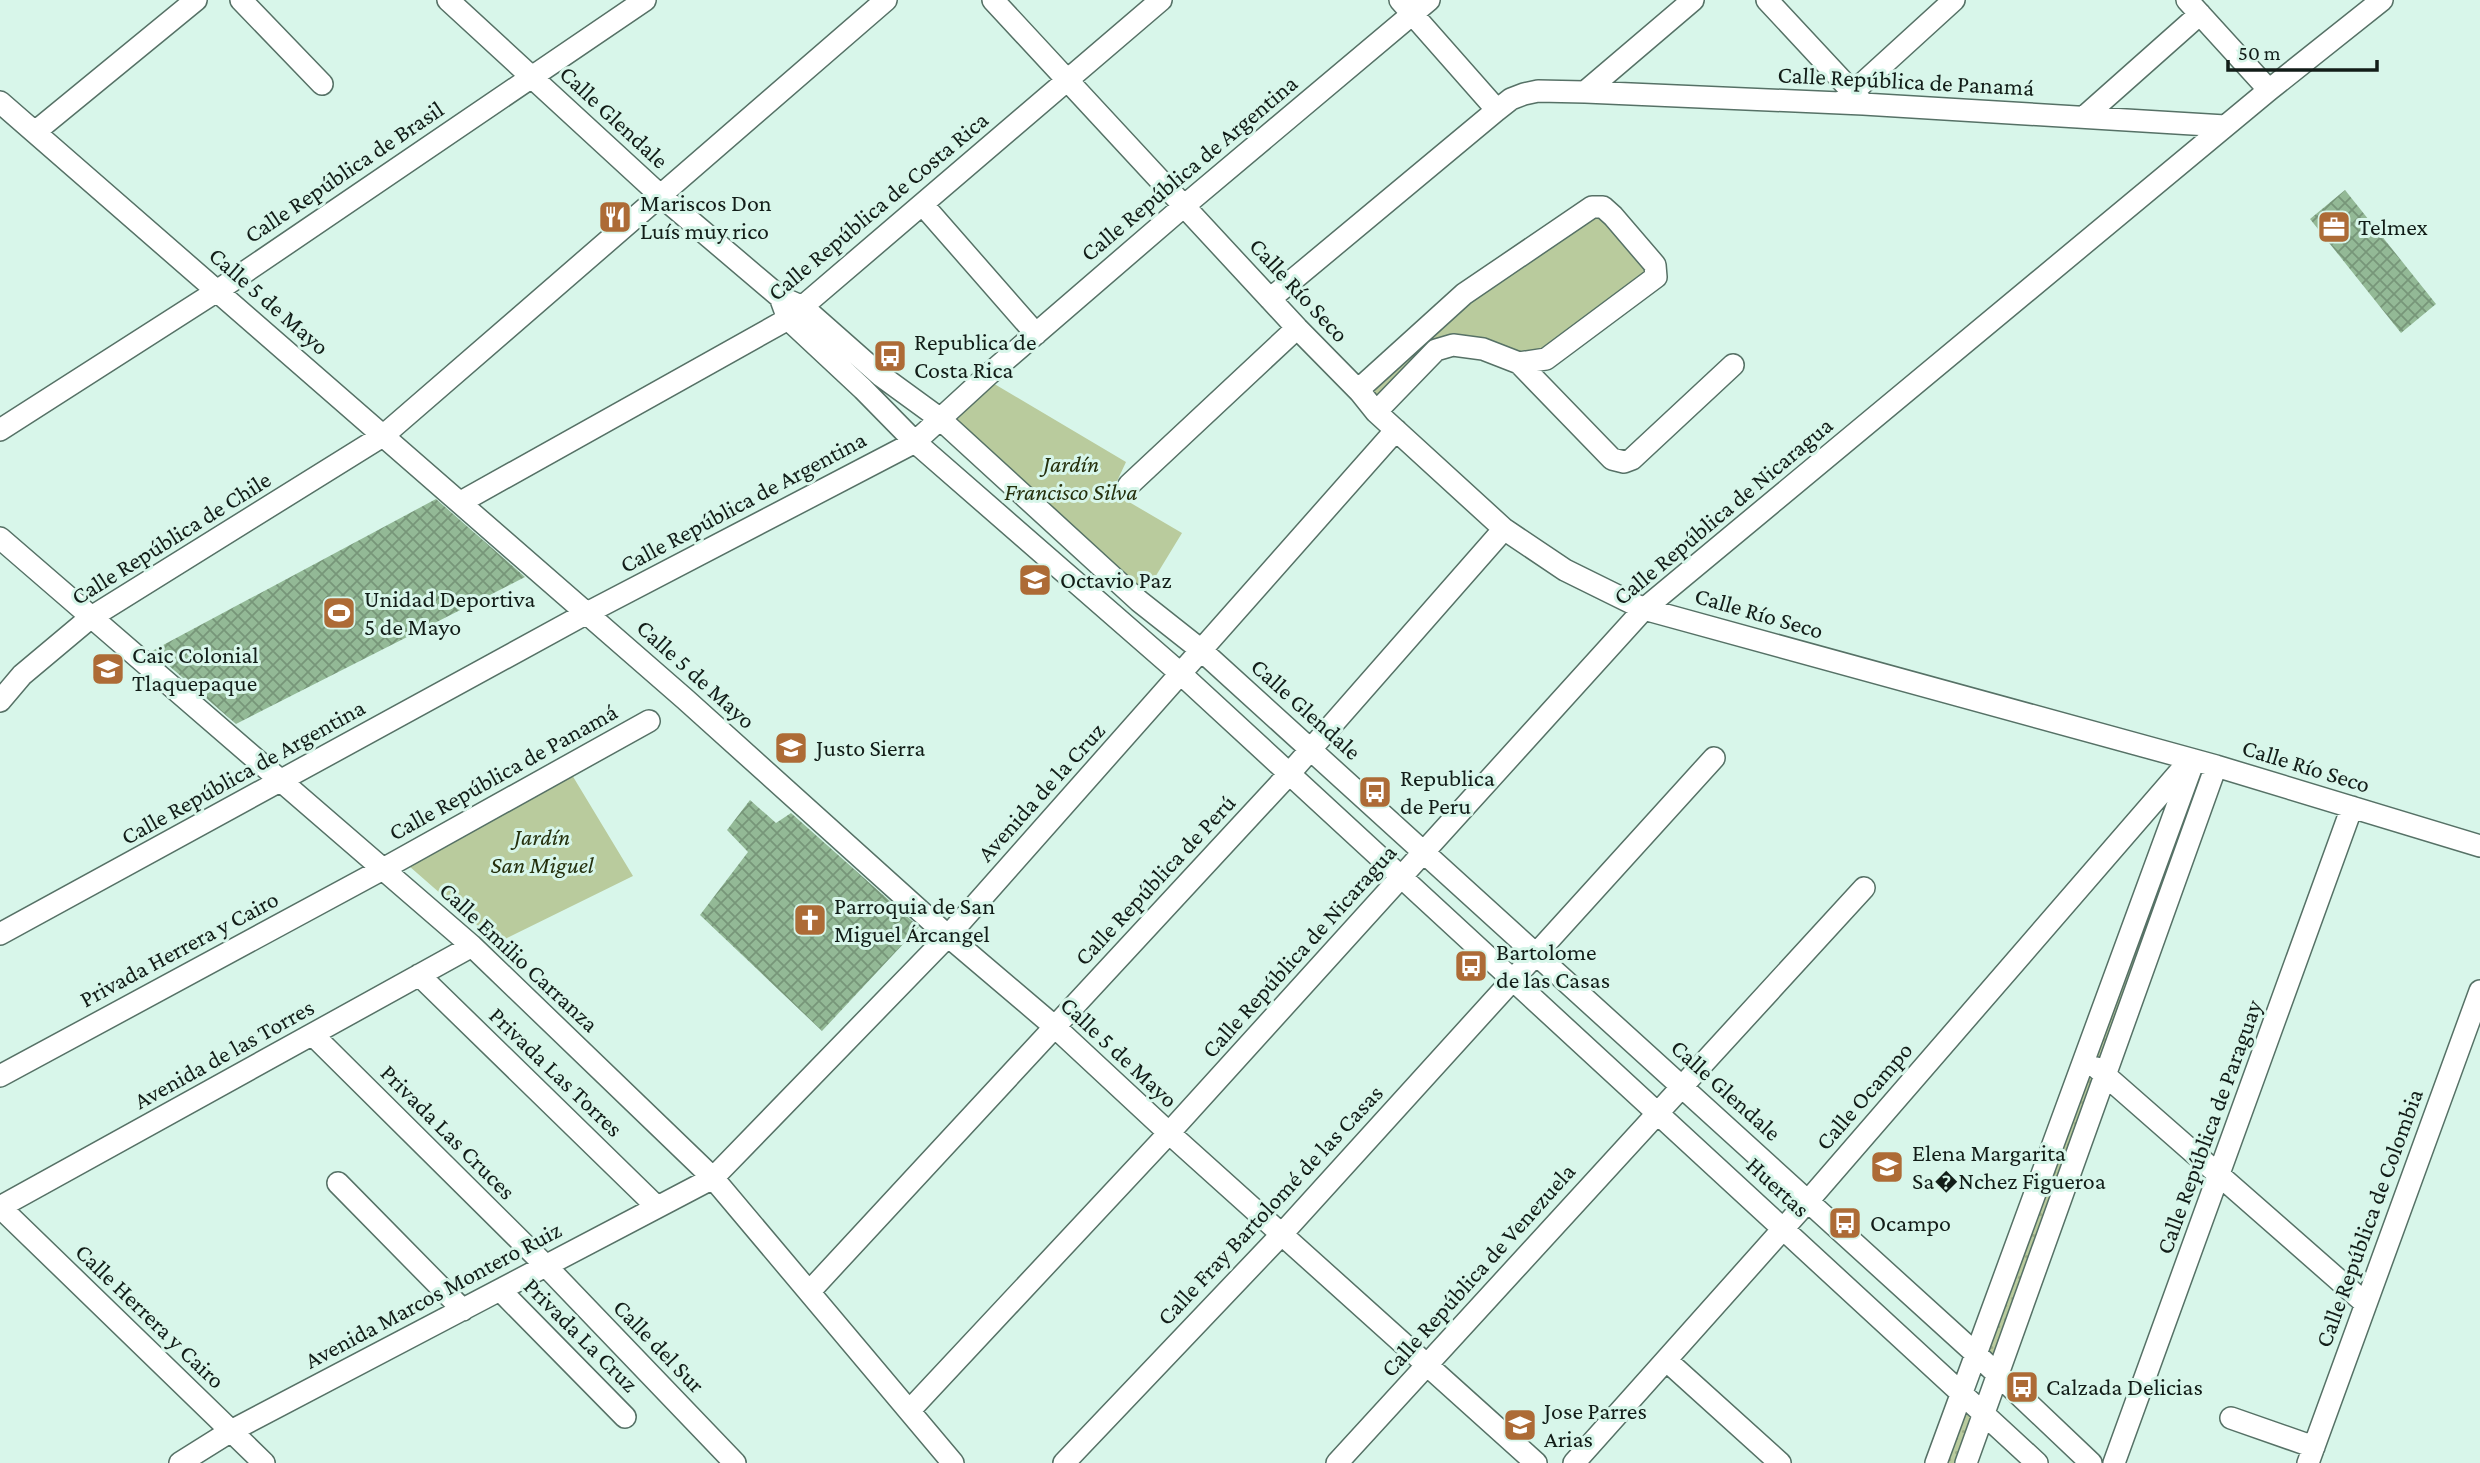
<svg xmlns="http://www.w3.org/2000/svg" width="2480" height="1463" viewBox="0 0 2480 1463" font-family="'Crimson Pro',serif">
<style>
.green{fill:#b9cb9d}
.garden{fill:url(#garden-dots)}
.building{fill:url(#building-cross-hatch)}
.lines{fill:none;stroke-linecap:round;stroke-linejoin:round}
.minor-casing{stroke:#567166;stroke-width:24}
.minor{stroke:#fff;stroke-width:21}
.labels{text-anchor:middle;stroke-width:6;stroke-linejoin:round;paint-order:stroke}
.street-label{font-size:24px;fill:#121d18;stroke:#d8f6ea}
.poi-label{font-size:24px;fill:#121d18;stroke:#d8f6ea;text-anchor:start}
.park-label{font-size:24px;font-style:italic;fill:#242f0c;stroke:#d8f6ea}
</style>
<defs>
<pattern id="garden-dots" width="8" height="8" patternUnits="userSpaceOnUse" patternTransform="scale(1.75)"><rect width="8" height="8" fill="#b9cb9d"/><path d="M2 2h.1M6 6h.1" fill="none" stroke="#9eae86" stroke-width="1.8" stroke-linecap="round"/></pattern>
<pattern id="building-cross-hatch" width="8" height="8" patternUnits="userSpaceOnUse" patternTransform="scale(1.75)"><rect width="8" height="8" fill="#93b996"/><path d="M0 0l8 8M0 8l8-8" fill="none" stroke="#779679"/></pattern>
</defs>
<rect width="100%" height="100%" fill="#d8f6ea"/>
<path class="green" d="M1592,207L1656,277L1546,359L1453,345L1372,406L1360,392L1424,337Z
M986,379L1126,462L1112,492L1182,533L1143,597L943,418Z
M566,765L633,876L497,943L401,859Z"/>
<path class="garden" d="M2192,766L2207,770L1996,1365L1983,1352Z
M1959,1400L1976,1417L1959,1463H1938Z"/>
<path class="building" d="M2345,190L2436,304L2401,333L2310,219Z
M436,499L525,577L236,724L152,651Z
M750,800L776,823L791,813L919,927L822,1031L700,915L748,852L727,830Z"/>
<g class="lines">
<defs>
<path id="minor" d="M241,0L322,84
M448,0L661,196L780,297L803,307L880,375L939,418L1139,601L1201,650L1976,1354L2091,1463
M993,0L1297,328L1360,392L1376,412L1504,529L1565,570L1644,609L2216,766L2480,846
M1400,0L1497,110
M1767,0L1861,101
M2187,0L2269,90
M1585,92L1693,0
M0,102L685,699L948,936L1055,1027L1169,1133L1536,1463
M1841,103L1954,0
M2084,117L2200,14
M35,132L196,0
M923,205L1036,334
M780,297L788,319L863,389L915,442L1181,674L2037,1463
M1270,299L1497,110L1511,99L1524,94L1538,91L1585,92L1863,104L2225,126
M1358,390L1464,294L1592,207H1603L1613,216L1655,265L1656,277L1546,359L1519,363
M1376,412L1436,350L1453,345L1483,349L1519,363L1612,459L1624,462L1632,459L1733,365
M0,430L217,291L645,0
M1129,485L1297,328
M461,502L788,319L1161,0
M0,538L472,946L713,1178L953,1463
M0,701L22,675L90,618L384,435L886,0
M0,934L587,613L915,442L988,375L1184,206L1429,0
M419,975L657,1207
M313,1035L546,1266L735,1463
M2097,1068L2366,1304
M0,1076L383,869L649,721
M338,1183L463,1310
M0,1207L472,946
M0,1207L264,1463
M500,1290L625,1417
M810,1291L1289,774L1504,529
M1666,1360L1780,1463
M910,1410L1169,1133L1644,609L2269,90L2382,0
M2231,1418L2314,1447
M180,1463L231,1431L713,1178L948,936L1396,430
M1064,1463L1281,1235L1714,758
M1337,1463L1864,888
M1574,1463L1808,1201L2190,760
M1936,1463L2193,763
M1966,1463L2216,766
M2114,1463L2352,807
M2308,1463L2480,991"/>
</defs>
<use href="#minor" class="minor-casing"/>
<use href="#minor" class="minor"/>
</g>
<defs>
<symbol id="restaurant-square" viewBox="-11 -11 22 22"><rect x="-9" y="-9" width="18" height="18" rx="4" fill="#ad6b36" stroke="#d8f6ea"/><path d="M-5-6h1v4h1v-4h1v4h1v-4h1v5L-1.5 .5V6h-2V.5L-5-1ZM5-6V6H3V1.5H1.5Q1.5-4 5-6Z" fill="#fff"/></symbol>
<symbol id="office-square" viewBox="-11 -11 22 22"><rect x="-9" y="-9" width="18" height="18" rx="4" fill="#ad6b36" stroke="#d8f6ea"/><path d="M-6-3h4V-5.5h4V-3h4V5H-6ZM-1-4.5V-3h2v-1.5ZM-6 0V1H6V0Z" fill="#fff"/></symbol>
<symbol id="bus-square" viewBox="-11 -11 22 22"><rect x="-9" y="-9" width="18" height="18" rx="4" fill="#ad6b36" stroke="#d8f6ea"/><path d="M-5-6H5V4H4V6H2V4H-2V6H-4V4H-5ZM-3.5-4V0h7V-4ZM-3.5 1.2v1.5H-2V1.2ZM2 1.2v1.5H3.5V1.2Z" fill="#fff"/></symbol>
<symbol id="school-square" viewBox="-11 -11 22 22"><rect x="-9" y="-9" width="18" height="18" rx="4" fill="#ad6b36" stroke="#d8f6ea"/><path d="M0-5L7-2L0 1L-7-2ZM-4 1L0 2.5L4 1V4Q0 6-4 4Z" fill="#fff"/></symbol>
<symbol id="stadium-square" viewBox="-11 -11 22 22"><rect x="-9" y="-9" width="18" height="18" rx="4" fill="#ad6b36" stroke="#d8f6ea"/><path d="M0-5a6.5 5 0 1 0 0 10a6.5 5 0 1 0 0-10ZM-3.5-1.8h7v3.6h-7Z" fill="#fff"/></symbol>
<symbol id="church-square" viewBox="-11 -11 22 22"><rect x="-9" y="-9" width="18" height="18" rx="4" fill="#ad6b36" stroke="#d8f6ea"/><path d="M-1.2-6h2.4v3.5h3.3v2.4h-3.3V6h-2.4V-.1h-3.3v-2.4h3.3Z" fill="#fff"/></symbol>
</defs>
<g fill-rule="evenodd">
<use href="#restaurant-square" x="596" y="198" width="38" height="38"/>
<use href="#office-square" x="2315" y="208" width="38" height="38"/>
<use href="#bus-square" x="871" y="337" width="38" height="38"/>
<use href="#school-square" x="1016" y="561" width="38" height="38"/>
<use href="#stadium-square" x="320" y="594" width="38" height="38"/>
<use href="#school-square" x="89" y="650" width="38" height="38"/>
<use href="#school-square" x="772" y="729" width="38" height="38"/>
<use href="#bus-square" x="1356" y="773" width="38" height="38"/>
<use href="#church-square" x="791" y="901" width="38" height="38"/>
<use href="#bus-square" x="1452" y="947" width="38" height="38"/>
<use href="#school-square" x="1868" y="1148" width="38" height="38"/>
<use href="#bus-square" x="1826" y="1204" width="38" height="38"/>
<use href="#bus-square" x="2003" y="1368" width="38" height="38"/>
<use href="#school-square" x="1501" y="1406" width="38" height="38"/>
</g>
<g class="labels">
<g class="street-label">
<text transform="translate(1906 81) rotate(3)" y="8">Calle República de Panamá</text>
<text transform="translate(614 117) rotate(43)" y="8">Calle Glendale</text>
<text transform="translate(1189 168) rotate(-40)" y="8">Calle República de Argentina</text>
<text transform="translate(344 172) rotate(-34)" y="8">Calle República de Brasil</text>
<text transform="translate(878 206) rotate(-40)" y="8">Calle República de Costa Rica</text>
<text transform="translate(1299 290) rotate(47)" y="8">Calle Río Seco</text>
<text transform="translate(269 301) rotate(41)" y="8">Calle 5 de Mayo</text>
<text transform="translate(743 502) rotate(-28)" y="8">Calle República de Argentina</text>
<text transform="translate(1723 511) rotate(-40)" y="8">Calle República de Nicaragua</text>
<text transform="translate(171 538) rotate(-32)" y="8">Calle República de Chile</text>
<text transform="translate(1759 613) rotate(16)" y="8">Calle Río Seco</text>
<text transform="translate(696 674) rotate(42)" y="8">Calle 5 de Mayo</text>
<text transform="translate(1306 709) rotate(42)" y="8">Calle Glendale</text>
<text transform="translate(2306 766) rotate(17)" y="8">Calle Río Seco</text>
<text transform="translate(243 772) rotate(-29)" y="8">Calle República de Argentina</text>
<text transform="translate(503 772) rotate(-29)" y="8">Calle República de Panamá</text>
<text transform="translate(1041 792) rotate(-48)" y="8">Avenida de la Cruz</text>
<text transform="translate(1155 880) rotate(-47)" y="8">Calle República de Perú</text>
<text transform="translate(179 949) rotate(-28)" y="8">Privada Herrera y Cairo</text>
<text transform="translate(1299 951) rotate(-48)" y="8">Calle República de Nicaragua</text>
<text transform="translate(519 957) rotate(43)" y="8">Calle Emilio Carranza</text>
<text transform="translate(1119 1052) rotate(43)" y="8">Calle 5 de Mayo</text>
<text transform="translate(224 1054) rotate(-29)" y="8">Avenida de las Torres</text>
<text transform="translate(556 1072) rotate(44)" y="8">Privada Las Torres</text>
<text transform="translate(1726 1090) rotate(42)" y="8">Calle Glendale</text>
<text transform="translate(1864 1096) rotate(-49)" y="8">Calle Ocampo</text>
<text transform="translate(2209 1127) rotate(-70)" y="8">Calle República de Paraguay</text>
<text transform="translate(448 1132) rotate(45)" y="8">Privada Las Cruces</text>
<text transform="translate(1778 1187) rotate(43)" y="8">Huertas</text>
<text transform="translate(1270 1205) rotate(-47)" y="8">Calle Fray Bartolomé de las Casas</text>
<text transform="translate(2369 1218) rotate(-70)" y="8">Calle República de Colombia</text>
<text transform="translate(1478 1270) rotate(-48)" y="8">Calle República de Venezuela</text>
<text transform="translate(433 1295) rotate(-28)" y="8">Avenida Marcos Montero Ruiz</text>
<text transform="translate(150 1316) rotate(44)" y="8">Calle Herrera y Cairo</text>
<text transform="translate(581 1335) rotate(45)" y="8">Privada La Cruz</text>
<text transform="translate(659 1346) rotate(46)" y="8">Calle del Sur</text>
</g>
<g class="poi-label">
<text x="640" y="211">Mariscos Don<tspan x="640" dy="28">Luís muy rico</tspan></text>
<text x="2358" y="235">Telmex</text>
<text x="914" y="350">Republica de<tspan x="914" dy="28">Costa Rica</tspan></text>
<text x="1060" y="588">Octavio Paz</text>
<text x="364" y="607">Unidad Deportiva<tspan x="364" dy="28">5 de Mayo</tspan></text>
<text x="132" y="663">Caic Colonial<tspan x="132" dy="28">Tlaquepaque</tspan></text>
<text x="816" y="756">Justo Sierra</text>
<text x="1400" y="786">Republica<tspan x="1400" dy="28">de Peru</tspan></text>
<text x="834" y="914">Parroquia de San<tspan x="834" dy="28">Miguel Árcangel</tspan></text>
<text x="1496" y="960">Bartolome<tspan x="1496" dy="28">de las Casas</tspan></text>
<text x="1912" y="1161">Elena Margarita<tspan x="1912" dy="28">Sa�Nchez Figueroa</tspan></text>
<text x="1870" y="1231">Ocampo</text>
<text x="2046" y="1395">Calzada Delicias</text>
<text x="1544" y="1419">Jose Parres<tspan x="1544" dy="28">Arias</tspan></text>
</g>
<g class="park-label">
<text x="1071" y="472">Jardín<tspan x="1071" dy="28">Francisco Silva</tspan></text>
<text x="542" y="845">Jardín<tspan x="542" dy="28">San Miguel</tspan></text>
</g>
</g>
<path d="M2228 60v10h149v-10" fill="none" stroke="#121d18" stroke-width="3.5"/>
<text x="2238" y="60" font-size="21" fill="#121d18" stroke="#d8f6ea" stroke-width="5" paint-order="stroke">50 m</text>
</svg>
